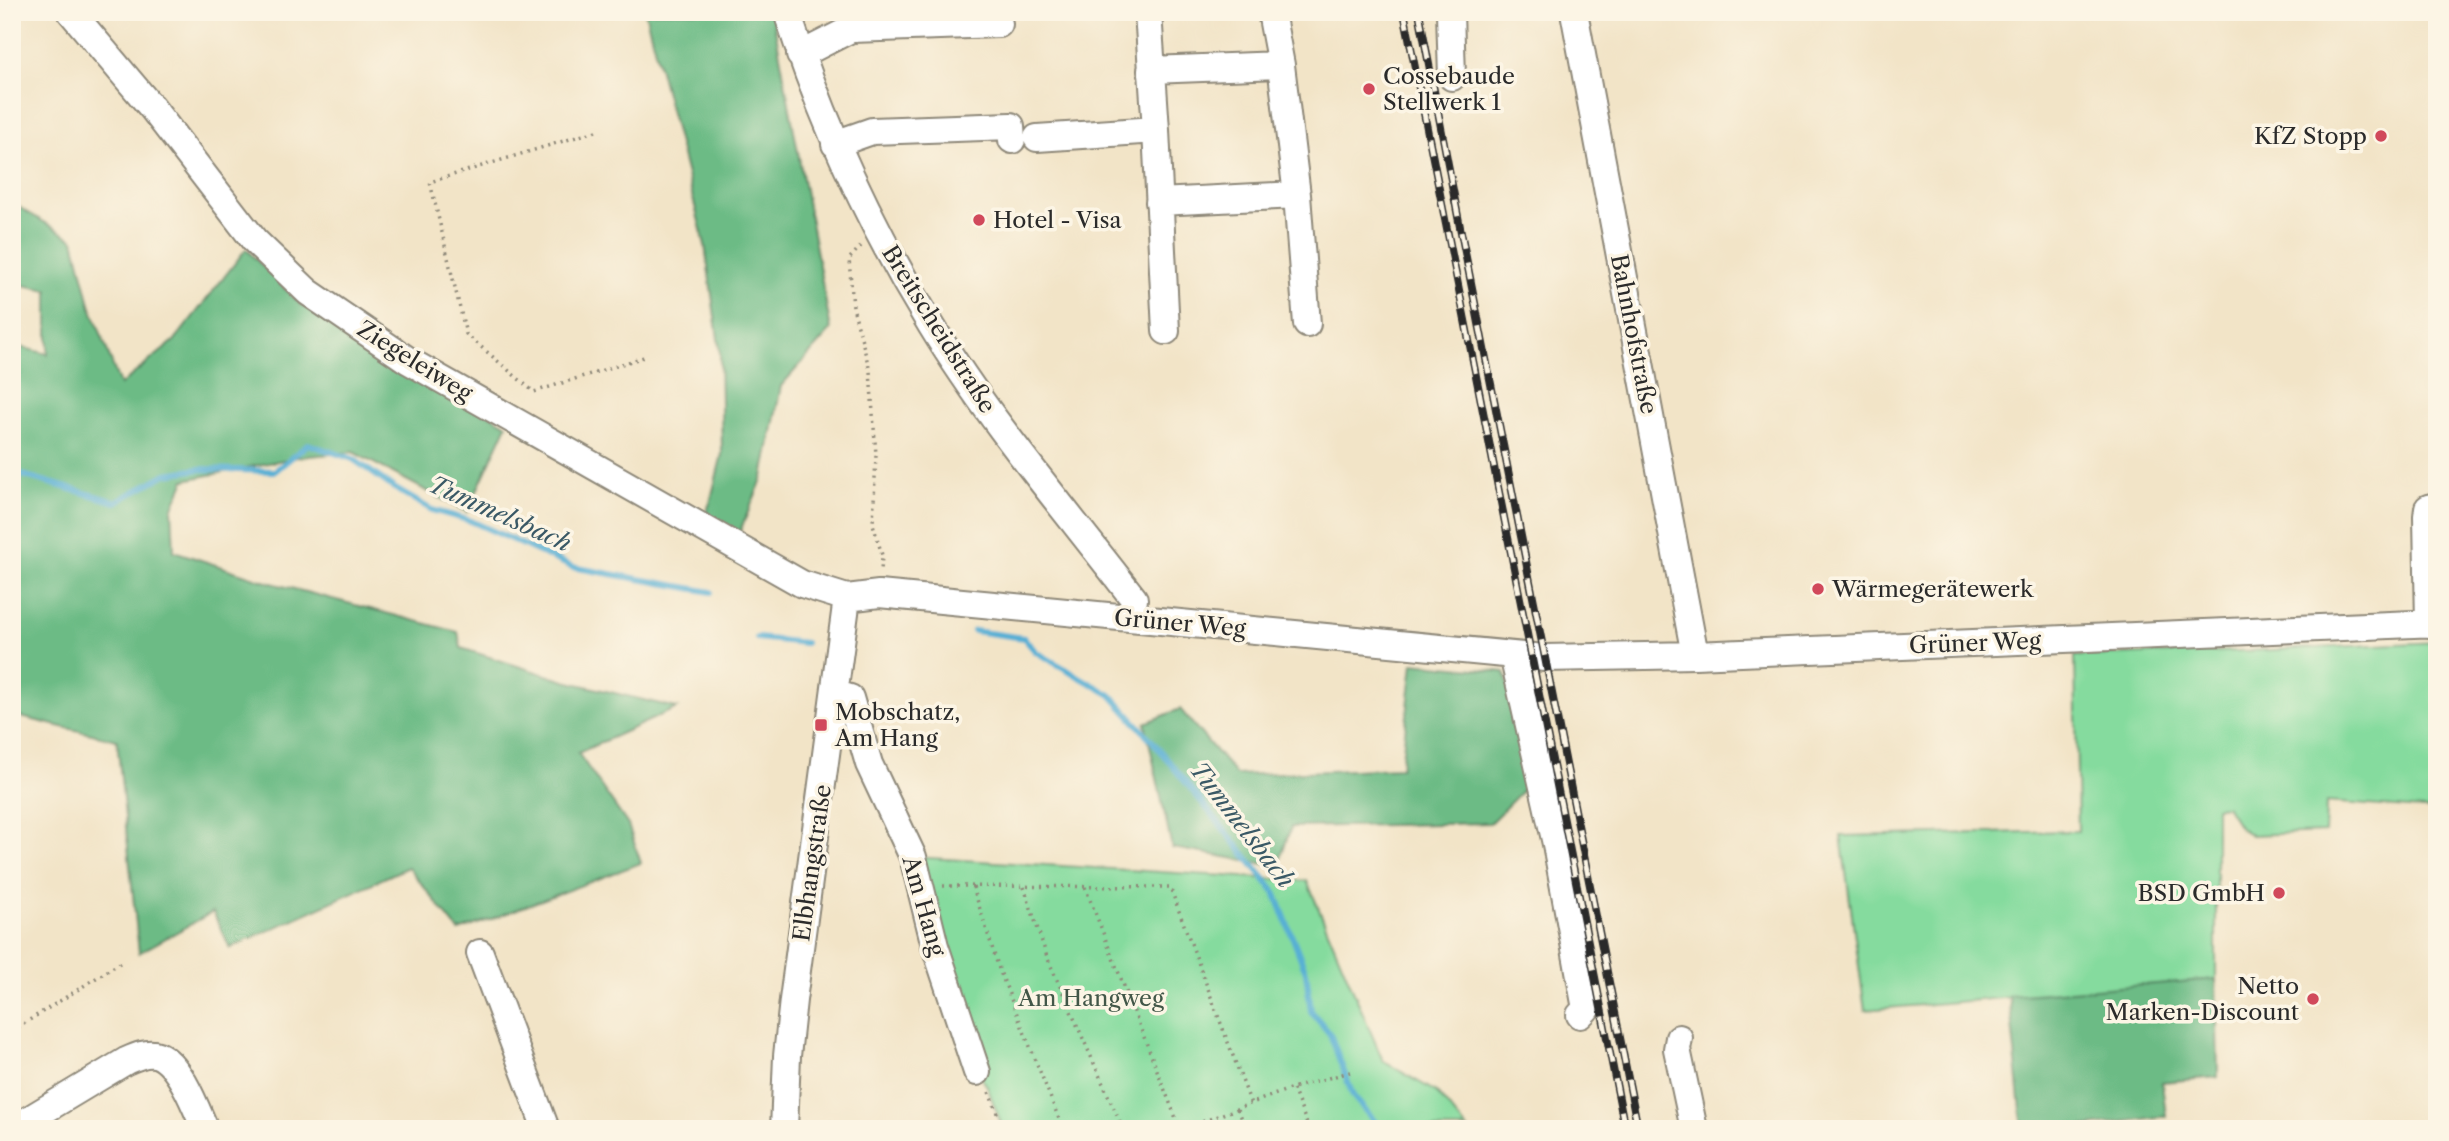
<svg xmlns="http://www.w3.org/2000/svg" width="2449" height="1141" viewBox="0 0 2449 1141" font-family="'Libre Caslon Text',serif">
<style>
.green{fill:#85db9e;stroke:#588364;stroke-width:2}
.forest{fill:#6cbb85;stroke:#4c7358;stroke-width:2}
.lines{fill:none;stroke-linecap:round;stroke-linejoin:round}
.stream{stroke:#57afd4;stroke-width:6}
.minor-casing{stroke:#8e8879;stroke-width:30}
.path{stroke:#8e8879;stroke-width:3.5;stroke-dasharray:2 5;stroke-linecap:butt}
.minor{stroke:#fff;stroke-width:26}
.rail-casing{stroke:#2b2b2b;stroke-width:8}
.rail{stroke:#fcf5e5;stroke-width:5;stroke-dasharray:16;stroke-linecap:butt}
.poi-dot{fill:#d1495b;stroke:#fcf5e5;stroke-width:2.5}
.labels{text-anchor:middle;stroke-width:7;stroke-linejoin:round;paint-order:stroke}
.poi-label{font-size:23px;fill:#2b2b2b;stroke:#fcf5e5;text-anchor:start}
.street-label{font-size:23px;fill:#2b2b2b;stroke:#fcf5e5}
.park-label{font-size:23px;fill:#425748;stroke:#fcf5e5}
.water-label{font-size:24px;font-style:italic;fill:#3a5966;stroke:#fcf5e5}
</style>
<rect width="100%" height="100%" fill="#fcf5e5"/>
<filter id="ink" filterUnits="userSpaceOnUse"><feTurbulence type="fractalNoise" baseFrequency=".0143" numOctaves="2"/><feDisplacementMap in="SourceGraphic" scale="14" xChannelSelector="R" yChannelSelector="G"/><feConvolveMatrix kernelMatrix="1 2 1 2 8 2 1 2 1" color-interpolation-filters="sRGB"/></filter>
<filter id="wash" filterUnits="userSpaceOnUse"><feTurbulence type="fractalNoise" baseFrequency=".00686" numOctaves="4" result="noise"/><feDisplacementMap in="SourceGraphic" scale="28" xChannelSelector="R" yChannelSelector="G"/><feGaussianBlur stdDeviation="1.57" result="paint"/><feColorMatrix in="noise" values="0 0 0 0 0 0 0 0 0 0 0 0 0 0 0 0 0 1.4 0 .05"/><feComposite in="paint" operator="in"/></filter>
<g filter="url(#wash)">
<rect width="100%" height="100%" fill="#f2e4c7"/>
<path class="green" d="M2437,642V810L2326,802L2325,832L2251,835L2240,828L2226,806L2216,807V979L1865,1010L1841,836L2078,831L2075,656L2272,650Z
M913,857L1307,881L1383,1061L1436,1092L1467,1129H1003L987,1086L977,1072Z"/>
<path class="forest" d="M645,12H772L831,330L781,386L763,477L734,545L700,527L710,503L722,454L720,353L705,245Z
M12,203L74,240L90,304L120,385L174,341L246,249L301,305L507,425L467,512L353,452L298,457L185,480L172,509L174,551L264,581L458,632L461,648L565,681L677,708L578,753L628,825L641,863L459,931L408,867L230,948L213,912L139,953L117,740L12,715V345L48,354V290L12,283Z
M1413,663L1505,672L1531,782L1490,823L1291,827L1278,866L1172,848L1145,723L1180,709L1236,775L1401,768Z
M2216,979L2218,1077L2162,1082L2166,1116L2067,1129H2023L2009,996Z"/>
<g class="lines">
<path class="stream" d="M12,472L116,502L166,474L200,469L275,471L308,444L353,459L394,488L432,510L471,521L572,567L711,592
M974,631L1024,638L1036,652L1111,695L1153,742L1275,892L1306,972L1311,1011L1330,1034L1353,1096L1381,1129
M757,638L805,643"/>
</g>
</g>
<g filter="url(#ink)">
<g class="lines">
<defs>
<path id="minor" d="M71,12L153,109L254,240L308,292L409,361L802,584L847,598L879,594L1545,658L1695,655L2437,623
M787,12C822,122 871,227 931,325C990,422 1065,509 1134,599L1132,618
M1450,12L1452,77
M1574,12L1695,655
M800,55L851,29L999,24
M1281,65L1297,195L1307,324
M1151,70L1281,65L1271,12
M1156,130L1166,331
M1037,138L1156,130L1148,12
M835,144L872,131L1011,126L1012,140
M1159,202L1297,195
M2429,624L2427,516L2428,508L2437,506
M1513,655L1556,844L1586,1009L1580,1015
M836,694L850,698L869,764L913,857L935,946L977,1072
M480,953L546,1129
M1679,1038L1677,1049L1694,1129
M13,1129L126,1061C135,1057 148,1051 158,1055C180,1064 196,1108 205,1129
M784,1129L787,1056L793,1000L847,598"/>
</defs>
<use href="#minor" class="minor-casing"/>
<path class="path" d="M596,131L430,182L466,334L534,392L647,356
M861,246L849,259L853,307L870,371L876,455L873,524L882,555L881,572
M943,886L1170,887L1251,1104
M973,887L999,969L1063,1129
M1024,887L1047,957L1123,1129
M1085,887L1179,1126L1182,1129
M12,1031L120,963
M1293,1089L1309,1129
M989,1092L1003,1129
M1238,1109L1246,1129
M1183,1129L1292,1088L1350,1072"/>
<use href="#minor" class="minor"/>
<defs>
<path id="rail" d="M1404,12L1625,1129
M1419,12L1460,227L1638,1129"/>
</defs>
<use href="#rail" class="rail-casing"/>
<use href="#rail" class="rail"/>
</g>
</g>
<g class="poi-dot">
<circle cx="1369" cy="89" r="7"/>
<circle cx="2381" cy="136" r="7"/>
<circle cx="979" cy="220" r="7"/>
<circle cx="1818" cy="589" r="7"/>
<rect x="814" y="718" width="14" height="14" rx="3.5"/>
<circle cx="2279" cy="893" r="7"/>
<circle cx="2313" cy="999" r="7"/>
</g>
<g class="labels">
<g class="poi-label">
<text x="1383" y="84">Cossebaude<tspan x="1383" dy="26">Stellwerk 1</tspan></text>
<text x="2367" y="144" text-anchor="end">KfZ Stopp</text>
<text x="993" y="228">Hotel - Visa</text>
<text x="1832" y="597">Wärmegerätewerk</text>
<text x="835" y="720">Mobschatz,<tspan x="835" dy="26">Am Hang</tspan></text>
<text x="2265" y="901" text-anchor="end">BSD GmbH</text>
<text x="2299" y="994" text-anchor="end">Netto<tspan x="2299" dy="26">Marken-Discount</tspan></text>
</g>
<g class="street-label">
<text transform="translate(939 329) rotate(58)" y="8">Breitscheidstraße</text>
<text transform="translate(1634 334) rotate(79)" y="8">Bahnhofstraße</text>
<text transform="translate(415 361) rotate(32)" y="8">Ziegeleiweg</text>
<text transform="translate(1180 623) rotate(5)" y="8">Grüner Weg</text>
<text transform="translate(1975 643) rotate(-2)" y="8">Grüner Weg</text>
<text transform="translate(812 863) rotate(-82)" y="8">Elbhangstraße</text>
<text transform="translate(924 906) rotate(74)" y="8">Am Hang</text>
</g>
<g class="park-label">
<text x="1091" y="1006">Am Hangweg</text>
</g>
<g class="water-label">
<text transform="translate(500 514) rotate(24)" y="8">Tummelsbach</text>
<text transform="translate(1242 825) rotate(52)" y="8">Tummelsbach</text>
</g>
</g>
<rect width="2449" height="1141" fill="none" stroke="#fcf5e5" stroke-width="42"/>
</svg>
